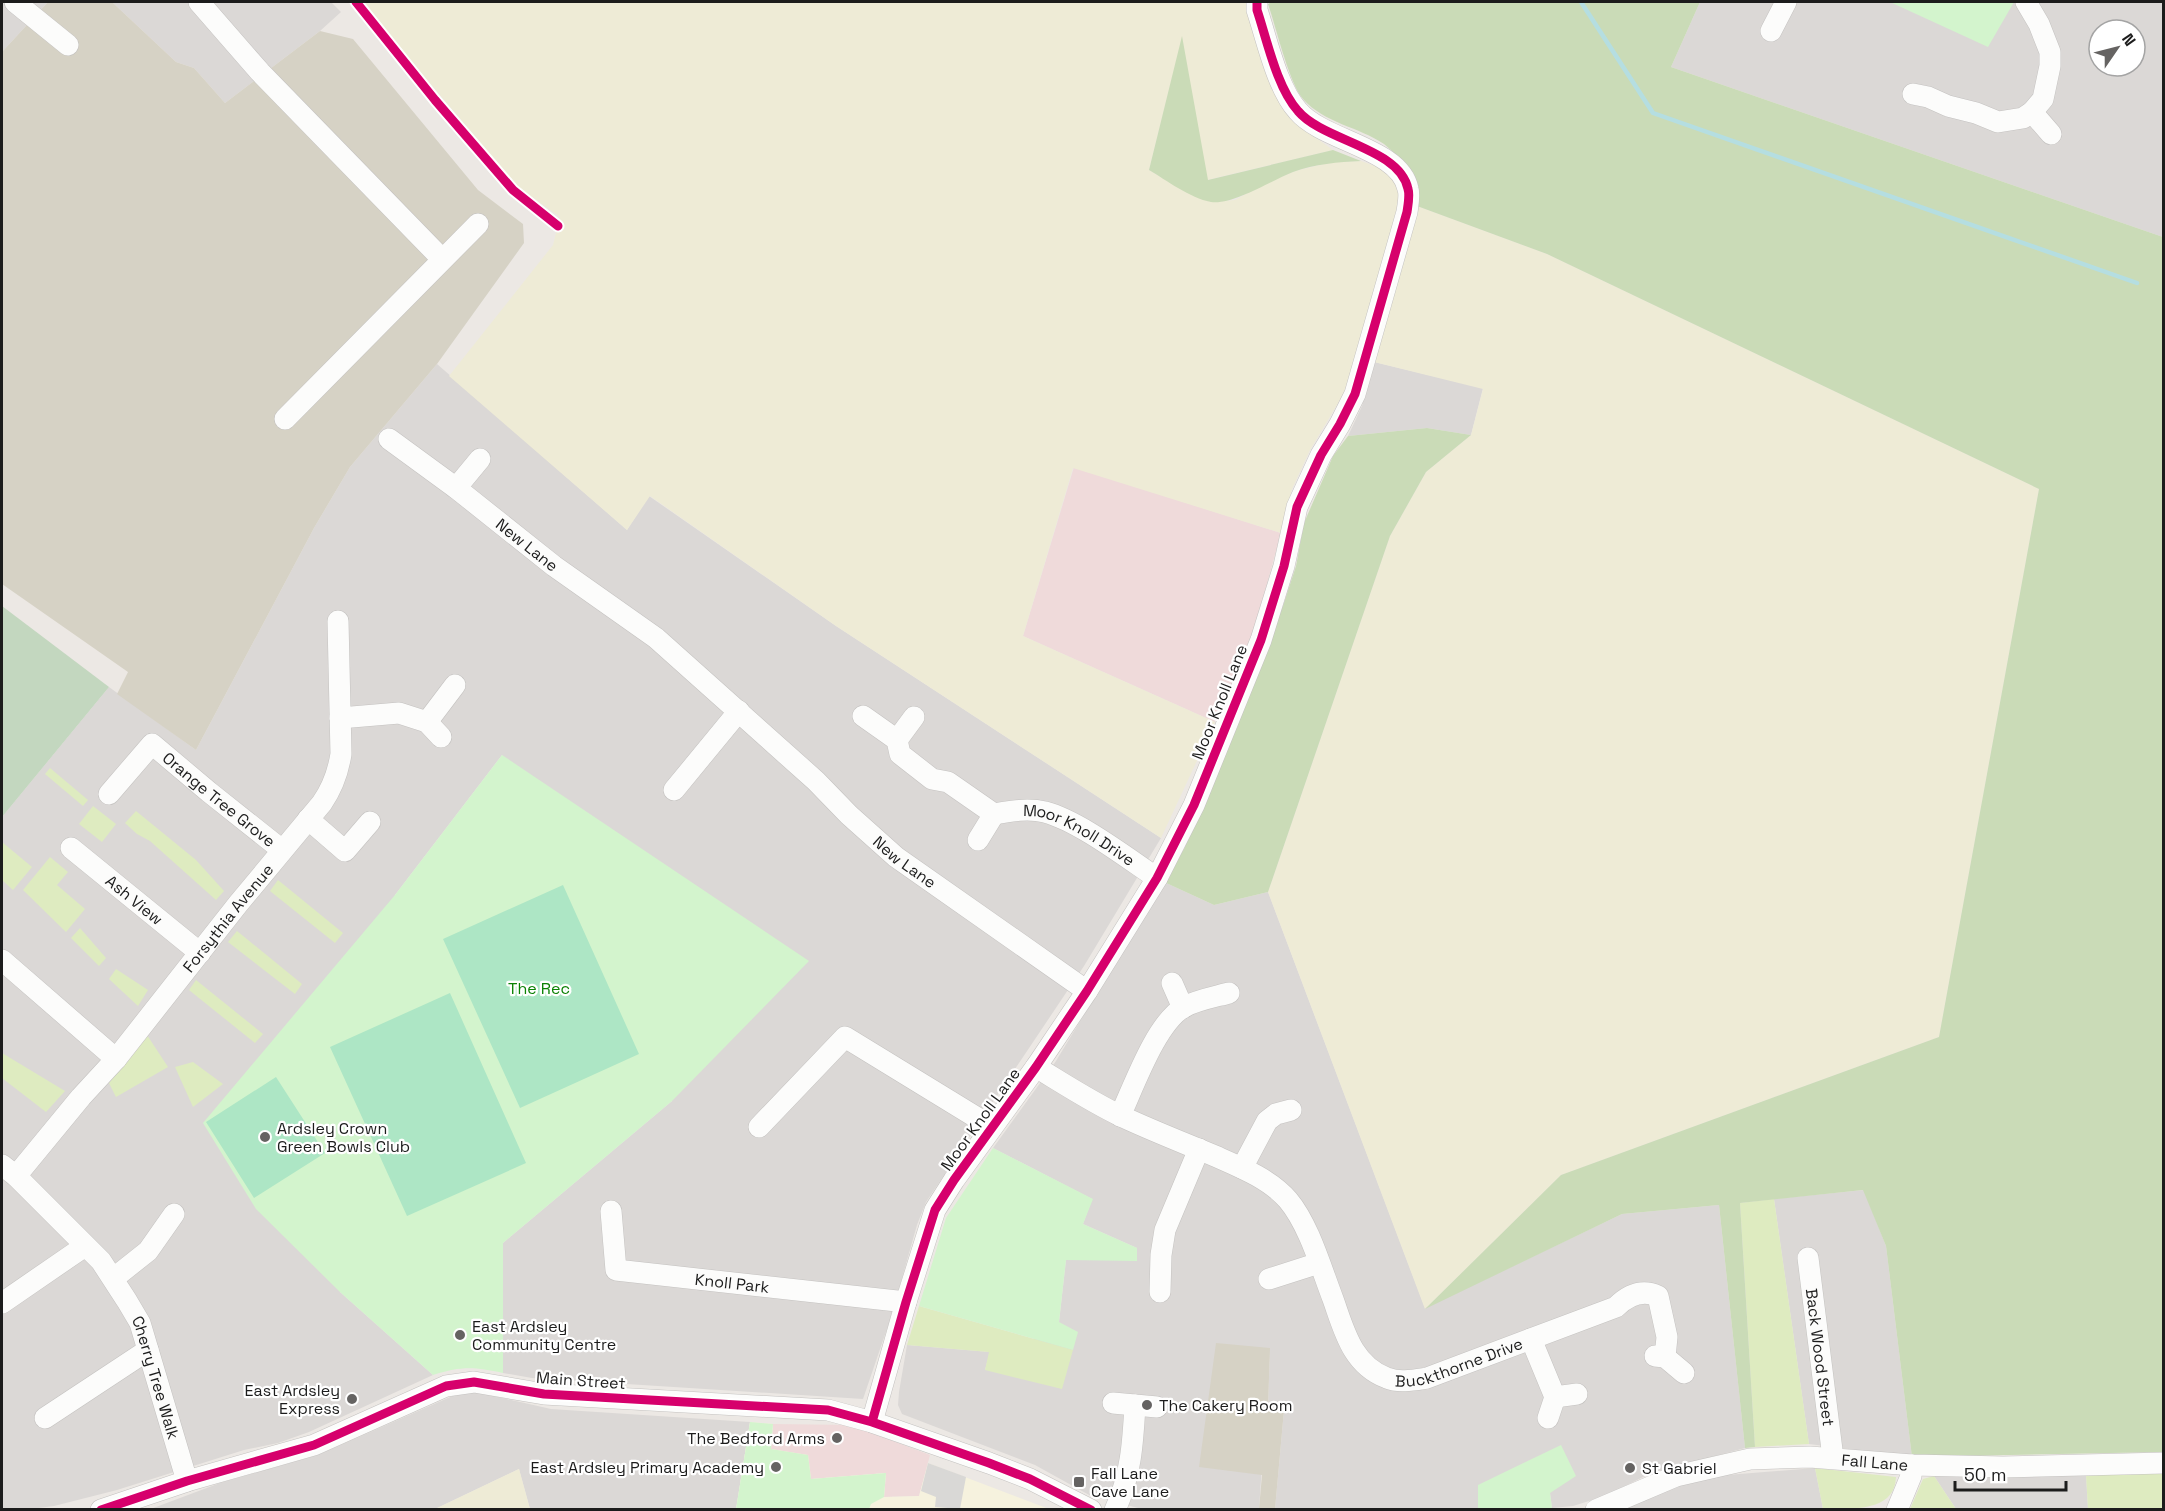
<svg xmlns="http://www.w3.org/2000/svg" width="2165" height="1511" viewBox="0 0 2165 1511" font-family="'Space Grotesk',sans-serif">
<style>
.residential{fill:#dbd8d6;fill-rule:evenodd}
.commercial{fill:#efdada}
.education{fill:#f6f2de}
.religious{fill:#d9d8d6}
.construction{fill:#d6d2c5}
.farmland{fill:#eeebd6}
.grass{fill:#deebc0}
.forest{fill:#cadbb7}
.cemetery{fill:#c3d7bf}
.park{fill:#d3f4cd}
.pitch{fill:#ade6c5}
.lines{fill:none;stroke-linecap:round;stroke-linejoin:round}
.stream{stroke:#b5dee1;stroke-width:4.5}
.minor-casing{stroke:#c4c2c0;stroke-width:22}
.minor{stroke:#fcfcfb;stroke-width:21}
.cycleway-casing{stroke:#fff;stroke-width:13}
.cycleway{stroke:#d6006c;stroke-width:9}
.poi-dot{fill:#656362;stroke:#fff;stroke-width:2}
.labels{text-anchor:middle;stroke-width:4.5;stroke-linejoin:round;paint-order:stroke}
.street-label{font-size:16px;fill:#1c1c1c;stroke:#fff}
.park-label{font-size:16px;fill:#0b8104;stroke:#fff}
.poi-label{font-size:16px;fill:#1c1c1c;stroke:#fff;text-anchor:start}
</style>
<rect width="100%" height="100%" fill="#ece8e4"/>
<path class="residential" d="M2,2H48L2,52Z
M112,2H331L341,12L320,31L225,103L194,68L176,62Z
M1700,2H2163V237L1671,67ZM2099,30H2135V66H2099Z
M1374,362L1483,388L1471,435L1427,428L1348,436L1362,406Z
M437,364L627,530L649,496L836,626L1161,838L1084,966L926,1202L917,1225L891,1317L863,1399L532,1378L503,1373V1243L672,1101L502,755L395,895L340,1292L433,1375L309,1432L278,1443L244,1450L117,1490L54,1506L31,1509L2,1510V817L109,687L196,750L314,528L350,467Z
M1164,882L1214,905L1268,892L1425,1308L1622,1214L1719,1205L1745,1448L1651,1473L1605,1496L1573,1506L1552,1508L1550,1493L1478,1485V1509H1275L1284,1410L1268,1408L1270,1348L1259,1509H1142L1091,1496L1035,1465L902,1414L898,1405L899,1392L907,1345L990,1352L985,1370L1059,1322L1066,1260L1137,1248L1083,1224L1092,1199L993,1148L1056,1061Z
M1864,1190L1886,1246L1912,1457L1809,1444L1774,1199Z
M471,1391L551,1409L750,1422L736,1509H530L519,1469L435,1509L148,1510L220,1483L318,1455L457,1394Z
M1815,1468L1823,1509L1616,1510L1690,1478Z
M2086,1475L2088,1509H1956L1934,1476Z"/>
<path class="commercial" d="M1074,467L1281,533L1256,624L1240,668L1215,722L1023,636Z
M773,1424L851,1425L930,1455L919,1496L884,1497L886,1473L811,1479L771,1449Z"/>
<path class="education" d="M750,1422L773,1424L771,1449L808,1455L811,1479L886,1473L884,1497L919,1496L928,1463L1049,1509L736,1510Z"/>
<path class="religious" d="M928,1463L966,1477L960,1509L935,1507L936,1497L921,1491Z"/>
<path class="construction" d="M48,2H112L176,62L194,68L225,103L320,31L353,39L478,190L523,224L524,243L437,364L350,467L314,528L196,750L117,694L128,672L2,584V52Z
M1216,1343L1270,1348L1268,1408L1284,1410L1275,1509H1259L1262,1475L1199,1467Z"/>
<path class="farmland" d="M361,2H1248L1312,135L1333,150L1207,180L1182,38L1149,170L1184,191L1211,202L1235,200L1260,186L1295,171L1332,162L1361,161L1386,170L1395,183L1400,198L1358,357L1343,395L1310,450L1292,489L1281,533L1073,468L1023,636L1215,722L1161,838L836,626L650,496L627,530L449,376L553,245L560,217L518,187Z
M1417,206L1547,254L2039,489L1939,1037L1561,1175L1425,1309L1268,892L1390,536L1426,472L1471,435L1483,389L1374,362Z
M519,1469L530,1509H435Z"/>
<path class="grass" d="M50,768L88,800L83,806L45,774Z
M93,806L116,824L102,842L79,824Z
M136,811L196,860L224,891L216,900L150,841L137,834L125,823Z
M2,842L32,867L13,890L2,880Z
M50,857L68,872L57,885L85,909L66,932L23,890Z
M278,880L343,933L335,943L270,891Z
M80,928L106,958L99,966L71,938Z
M237,931L302,984L295,994L228,942Z
M116,969L148,990L138,1006L109,979Z
M196,980L263,1034L255,1043L189,990Z
M147,1035L168,1067L116,1097L109,1083Z
M2,1053L65,1091L46,1112L2,1078Z
M193,1062L223,1084L193,1107L175,1067Z
M1774,1199L1809,1444L1755,1447L1740,1203Z
M919,1306L1073,1350L1062,1389L985,1370L989,1352L907,1345Z
M1815,1468L1896,1477C1895,1511 1855,1509 1823,1509Z
M2163,1473V1509H2088L2086,1475Z
M1934,1476L1956,1509H1910L1923,1479Z"/>
<path class="forest" d="M1272,2H1700L1671,67L2163,237V1452L1912,1457L1886,1246L1863,1190L1740,1203L1755,1447L1745,1448L1719,1205L1622,1214L1425,1309L1561,1175L1939,1037L2039,489L1547,254L1417,206C1421,193 1417,182 1409,171C1402,161 1394,152 1384,144C1359,127 1324,123 1303,99C1289,83 1276,27 1268,4Z
M1182,36L1208,180L1333,150L1361,161C1338,162 1315,164 1293,172C1270,181 1233,205 1211,202C1190,198 1166,180 1149,170Z
M1427,428L1471,435L1426,472L1390,536L1268,892L1214,905L1164,882L1184,849L1233,732L1283,606L1296,566L1304,523L1333,456L1348,436Z"/>
<path class="cemetery" d="M2,606L109,687L2,817Z"/>
<path class="park" d="M1890,2H2014L1988,47Z
M502,755L809,961L672,1101L503,1243V1373C474,1367 462,1366 433,1375L340,1292L256,1209L203,1123L395,895Z
M993,1148L1093,1199L1083,1224L1137,1248V1261L1066,1260L1059,1322L1078,1332L1073,1350L919,1306L946,1218Z
M750,1422L773,1424L771,1449L808,1455L811,1479L886,1473L884,1497L871,1504L869,1509H736Z
M1561,1445L1576,1476L1550,1493L1552,1508L1478,1509V1485Z"/>
<path class="pitch" d="M563,885L639,1054L520,1108L443,939Z
M450,993L526,1163L407,1216L330,1047Z
M276,1077L325,1153L254,1198L206,1122Z"/>
<g class="lines">
<path class="stream" d="M1581,2L1653,113L2137,283"/>
<defs>
<g id="minor">
<path d="M15,2L68,45"/>
<path d="M199,2L260,72L442,259"/>
<path d="M1771,31L1786,2"/>
<path d="M1913,94L1928,97L1948,106L1976,113L1998,122L2023,118L2032,112L2043,99L2050,66V52L2039,24L2026,2"/>
<path d="M2032,112L2051,134"/>
<path d="M285,419L478,224"/>
<path id="s1" d="M389,439L456,488L554,566L656,638L816,781L849,815L896,857L1087,991"/>
<path d="M456,488L480,459"/>
<path id="s2" d="M863,716L897,740L900,754L932,779L948,782L994,814C1011,811 1028,808 1045,812C1079,821 1127,858 1157,878"/>
<path d="M340,718L399,713L427,722L441,737"/>
<path d="M427,722L455,685"/>
<path d="M897,740L914,717"/>
<path d="M674,790L739,711"/>
<path id="s3" d="M109,794L152,744L209,792L282,850"/>
<path d="M308,819L345,851L370,822"/>
<path d="M978,840L994,814"/>
<path id="s4" d="M71,848L200,953"/>
<path d="M2,960L116,1059"/>
<path d="M1172,983L1183,1008"/>
<path id="s5" d="M1036,1067C1064,1084 1093,1103 1123,1117C1153,1131 1184,1143 1215,1156C1240,1167 1270,1179 1288,1200C1309,1225 1321,1268 1333,1299C1344,1330 1352,1365 1387,1378C1399,1383 1414,1380 1427,1378L1616,1307C1628,1295 1642,1289 1658,1296L1667,1337L1665,1357"/>
<path d="M1120,1116C1134,1086 1156,1023 1184,1007C1197,1000 1214,997 1229,993"/>
<path d="M759,1127L845,1037L992,1127"/>
<path id="s6" d="M2,1165L16,1176L101,1261L127,1301L140,1323L187,1481"/>
<path d="M1242,1168L1267,1121L1276,1114L1291,1110"/>
<path id="s7" d="M16,1176L81,1097L116,1059L238,904L322,803C333,787 338,773 341,754L338,621"/>
<path id="s8" d="M611,1211L616,1270L906,1302"/>
<path id="s9" d="M1808,1258L1833,1458"/>
<path d="M114,1278L148,1251L174,1214"/>
<path d="M1269,1279L1319,1263"/>
<path d="M1160,1292L1161,1255L1165,1230L1199,1149"/>
<path d="M2,1303L85,1246"/>
<path d="M1531,1339L1555,1397L1548,1418"/>
<path d="M1655,1356L1665,1357L1684,1373"/>
<path d="M1555,1397L1577,1394"/>
<path d="M1113,1403L1157,1407"/>
<path d="M45,1418L148,1350"/>
<path d="M872,1422L906,1302L935,1210L954,1180L1036,1067L1087,991L1157,878L1194,805L1261,640L1284,566L1297,507L1321,455L1340,424L1355,394L1407,212C1408,205 1410,195 1408,189C1400,148 1323,141 1298,111C1277,88 1267,40 1257,10V2"/>
<path d="M101,1510L187,1481L314,1445L446,1386L474,1382L544,1394L828,1410L872,1422L989,1463L1030,1479L1091,1510"/>
<path d="M1115,1510C1131,1476 1133,1442 1135,1405"/>
<path id="s10" d="M1596,1510L1676,1476L1750,1459L1810,1457L1912,1465L2003,1467L2164,1463"/>
<path d="M1897,1510L1911,1476L1912,1465"/>
</g>
</defs>
<use href="#minor" class="minor-casing"/>
<use href="#minor" class="minor"/>
<defs>
<path id="cycleway" d="M356,2L435,100L513,190L558,226
M872,1422L906,1302L935,1210L954,1180L1036,1067L1087,991L1157,878L1194,805L1261,640L1284,566L1297,507L1321,455L1340,424L1355,394L1407,212C1408,205 1410,195 1408,189C1400,148 1323,141 1298,111C1277,88 1267,40 1257,10V2
M101,1510L187,1481L314,1445L446,1386L474,1382L544,1394L828,1410L872,1422L989,1463L1030,1479L1091,1510"/>
</defs>
<use href="#cycleway" class="cycleway-casing"/>
<use href="#cycleway" class="cycleway"/>
</g>
<g class="poi-dot">
<circle cx="265" cy="1137" r="6"/>
<circle cx="460" cy="1335" r="6"/>
<circle cx="352" cy="1399" r="6"/>
<circle cx="1147" cy="1405" r="6"/>
<circle cx="837" cy="1438" r="6"/>
<circle cx="776" cy="1467" r="6"/>
<circle cx="1630" cy="1468" r="6"/>
<rect x="1073" y="1476" width="12" height="12" rx="3"/>
</g>
<g class="labels">
<g class="street-label">
<text dy="6" stroke="none"><textPath href="#s1" startOffset="174">New Lane</textPath></text>
<text transform="translate(1219 702) rotate(-68)" y="6">Moor Knoll Lane</text>
<text dy="6" stroke="none"><textPath href="#s3" startOffset="153">Orange Tree Grove</textPath></text>
<text dy="6" stroke="none"><textPath href="#s2" startOffset="260">Moor Knoll Drive</textPath></text>
<text dy="6" stroke="none"><textPath href="#s1" startOffset="668">New Lane</textPath></text>
<text dy="6" stroke="none"><textPath href="#s4" startOffset="82">Ash View</textPath></text>
<text dy="6" stroke="none"><textPath href="#s7" startOffset="334">Forsythia Avenue</textPath></text>
<text transform="translate(980 1119) rotate(-54)" y="6">Moor Knoll Lane</text>
<text dy="6" stroke="none"><textPath href="#s8" startOffset="176">Knoll Park</textPath></text>
<text dy="6" stroke="none"><textPath href="#s9" startOffset="100">Back Wood Street</textPath></text>
<text dy="6" stroke="none"><textPath href="#s5" startOffset="570">Buckthorne Drive</textPath></text>
<text dy="6" stroke="none"><textPath href="#s6" startOffset="268">Cherry Tree Walk</textPath></text>
<text transform="translate(581 1380) rotate(4)" y="6">Main Street</text>
<text dy="6" stroke="none"><textPath href="#s10" startOffset="288">Fall Lane</textPath></text>
</g>
<g class="park-label">
<text x="539" y="994">The Rec</text>
</g>
<g class="poi-label">
<text x="277" y="1134">Ardsley Crown<tspan x="277" dy="18">Green Bowls Club</tspan></text>
<text x="472" y="1332">East Ardsley<tspan x="472" dy="18">Community Centre</tspan></text>
<text x="340" y="1396" text-anchor="end">East Ardsley<tspan x="340" dy="18">Express</tspan></text>
<text x="1159" y="1411">The Cakery Room</text>
<text x="825" y="1444" text-anchor="end">The Bedford Arms</text>
<text x="764" y="1473" text-anchor="end">East Ardsley Primary Academy</text>
<text x="1642" y="1474">St Gabriel</text>
<text x="1091" y="1479">Fall Lane<tspan x="1091" dy="18">Cave Lane</tspan></text>
</g>
</g>
<rect width="2165" height="1511" fill="none" stroke="#1c1c1c" stroke-width="6"/>
<g transform="translate(2117 48) rotate(55)"><circle r="28" fill="#ffffff" stroke="#a4a4a4" stroke-width="1.5"/>
<path d="M0-4.5L10 22L0 15L-10 22Z" fill="#656362"/>
<text y="-9" font-size="16" font-weight="bold" text-anchor="middle" fill="#1c1c1c">N</text>
</g>
<path d="M1955 1481v9h111v-9" fill="none" stroke="#1c1c1c" stroke-width="3"/>
<text x="1964" y="1481" font-size="18" fill="#1c1c1c" stroke="#ffffff" stroke-width="4.5" paint-order="stroke">50 m</text>
</svg>
